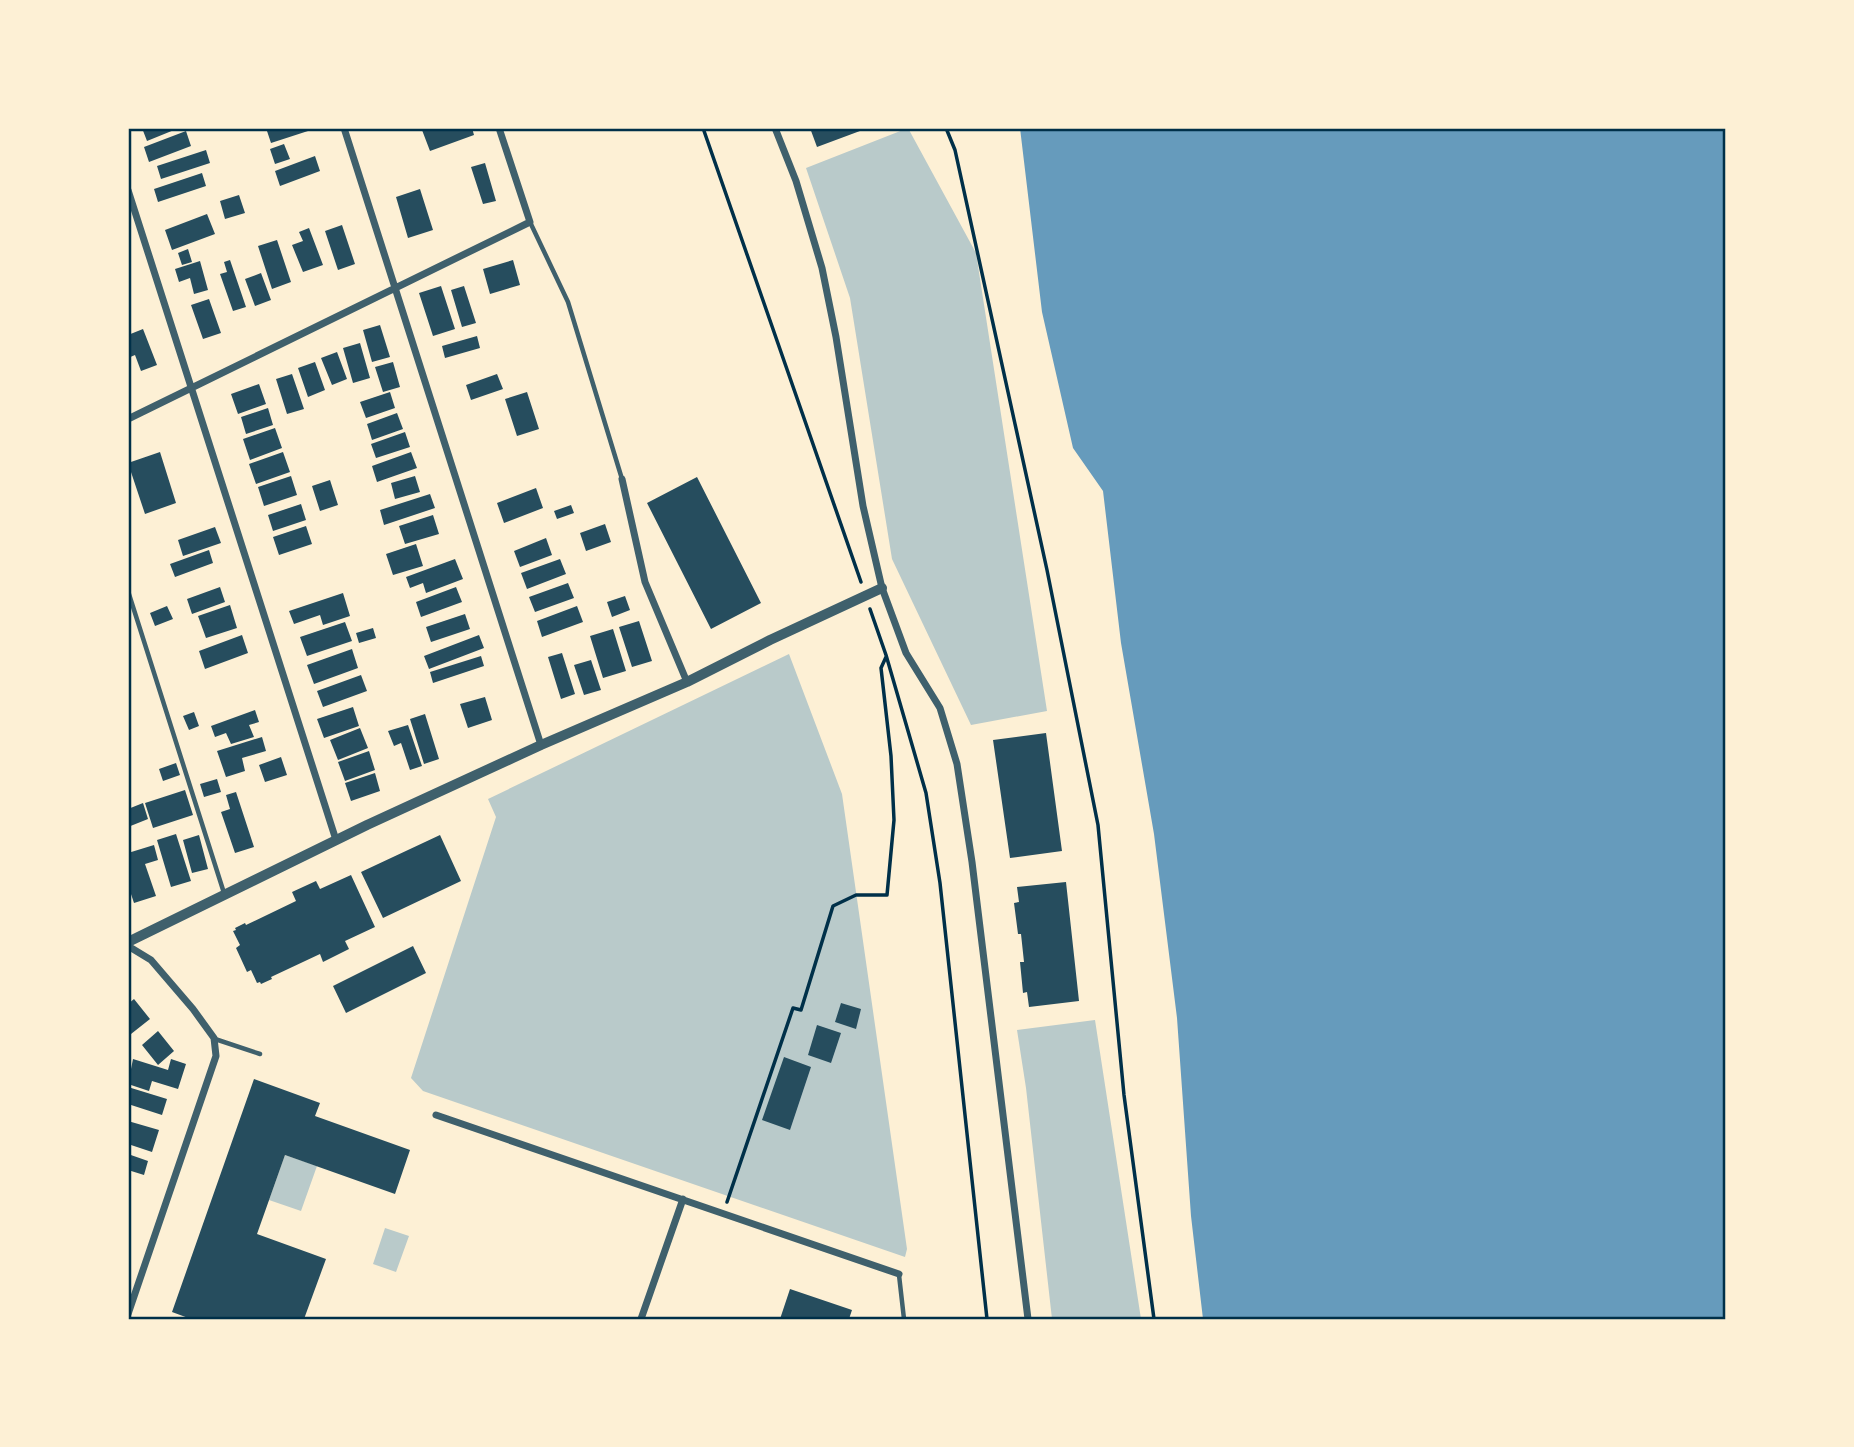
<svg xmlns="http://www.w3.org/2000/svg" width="1854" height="1447" viewBox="0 0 1854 1447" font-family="'Roboto Condensed',sans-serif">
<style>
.green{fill:#b9caca}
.water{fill:#669bbc}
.building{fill:#264d5e}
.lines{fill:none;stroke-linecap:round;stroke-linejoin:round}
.path{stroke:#003049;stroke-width:3.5}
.service{stroke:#3f606c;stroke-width:4.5}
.minor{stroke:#3f606c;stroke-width:7}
.tertiary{stroke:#3f606c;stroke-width:10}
.neatline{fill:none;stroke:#003049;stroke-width:2.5}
</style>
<rect width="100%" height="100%" fill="#fdf0d5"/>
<path class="green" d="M908,128L976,253L1047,711L971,725L892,559L850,298L806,168Z
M789,654L842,794L907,1249L905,1257L423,1091L411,1078L496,817L488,799Z
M1095,1020L1141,1319H1052L1026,1088L1017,1030Z
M285,1155L317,1166L301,1211L269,1200Z
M385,1228L409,1236L396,1272L373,1264Z"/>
<path class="water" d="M1020,128H1726V1319H1203L1191,1216L1177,1018L1154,834L1121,643L1103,491L1073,448L1042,312Z"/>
<path class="building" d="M142,128H179L147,141Z
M266,128H307L308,131L271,143Z
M429,128H472L474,135L430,151L422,130Z
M810,128H868L817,147Z
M186,131L191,146L149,162L144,147Z
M284,144L290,159L275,164L270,149Z
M206,150L210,163L161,179L157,166Z
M315,156L320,171L280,186L275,171Z
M485,163L496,201L483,204L471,167Z
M202,173L206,186L158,202L154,189Z
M420,189L433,230L408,238L396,197Z
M239,195L245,213L225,219L220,201Z
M207,214L215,234L172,250L165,230Z
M342,225L355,264L338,270L325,231Z
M309,228L323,265L303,272L292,245L303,241L299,232Z
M277,240L291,282L272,289L258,246Z
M188,249L192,262L182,265L178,253Z
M230,260L246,307L233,311L220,274L227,272L224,262Z
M513,260L520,285L490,294L483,269Z
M200,261L208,290L194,294L190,278L179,282L175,269Z
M261,273L271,300L255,306L245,279Z
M441,286L455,329L433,336L419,293Z
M464,286L476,323L462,327L451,290Z
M209,299L221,333L203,339L191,305Z
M380,325L390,357L372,362L363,330Z
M143,329L157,365L141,371L135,355L128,358V335Z
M477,336L480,348L445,358L442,346Z
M360,343L370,378L353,383L343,348Z
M337,352L347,379L332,385L321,358Z
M315,362L325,390L308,397L298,368Z
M393,362L400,387L383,392L375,367Z
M292,374L304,409L287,414L276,379Z
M497,374L503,389L471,400L466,385Z
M259,384L266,404L238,414L231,394Z
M390,392L395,408L366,418L360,402Z
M527,392L539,429L517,436L505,399Z
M268,408L273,425L246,434L241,417Z
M397,413L403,429L372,440L367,424Z
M275,428L282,448L250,460L243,439Z
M405,432L410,447L376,458L371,444Z
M160,452L176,503L145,514L128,463Z
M283,452L290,472L256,484L249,464Z
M411,452L417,468L377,482L372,466Z
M291,476L297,495L264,506L258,487Z
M415,476L420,492L395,499L391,483Z
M697,477L761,603L711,629L647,503Z
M330,480L338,505L320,511L312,486Z
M536,488L543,508L504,523L497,503Z
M430,494L435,508L384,525L380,510Z
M301,504L306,520L273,531L268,515Z
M571,505L574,513L557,519L554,511Z
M433,515L439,534L405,544L399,526Z
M605,524L611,542L586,551L580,533Z
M306,526L312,544L279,555L273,537Z
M215,527L221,543L183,556L178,540Z
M546,538L552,555L520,567L514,551Z
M416,544L423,566L393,575L386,554Z
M209,550L213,563L175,577L170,564Z
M455,559L463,579L426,593L423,583L410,588L406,577Z
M560,559L566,574L527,589L521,573Z
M568,583L574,598L535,612L529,597Z
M220,587L225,602L192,614L187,599Z
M456,587L462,602L421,617L416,602Z
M343,593L350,616L323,625L320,615L294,624L289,611Z
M625,596L630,610L612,617L607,602Z
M230,605L237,628L206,638L198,616Z
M167,606L173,619L155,626L150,613Z
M577,606L583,622L542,637L537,621Z
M465,614L470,629L431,642L426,627Z
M639,621L652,661L632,667L619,627Z
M345,622L352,641L307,656L300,637Z
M373,628L376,638L359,643L356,633Z
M613,629L626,671L603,678L590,636Z
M242,635L248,653L205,669L199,651Z
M479,635L484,648L429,669L424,656Z
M352,649L358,668L314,684L307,665Z
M562,653L575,694L561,699L548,657Z
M481,656L484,666L433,683L430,672Z
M591,660L601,690L584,695L574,665Z
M361,675L367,691L323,707L317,691Z
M485,697L492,720L468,728L460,704Z
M353,707L359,726L324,738L317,719Z
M255,710L259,722L249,725L254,737L231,744L226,733L215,737L211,726Z
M194,712L199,726L189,730L183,716Z
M425,714L439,759L424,764L410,719Z
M408,725L422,766L410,770L401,743L394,746L388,731Z
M360,728L368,748L338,760L330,740Z
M1046,733L1062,851L1010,858L993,740Z
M262,737L266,751L242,758L245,771L226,777L217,751Z
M369,751L375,770L345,781L338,762Z
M281,757L287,775L265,782L259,765Z
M176,763L180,775L163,781L159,769Z
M375,773L380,791L351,801L345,783Z
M217,779L221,792L204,797L200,784Z
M185,790L193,815L153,828L145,803Z
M236,792L254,847L235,853L221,812L230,809L226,795Z
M143,803L148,819L128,827V809Z
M176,834L191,881L171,887L157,840Z
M199,835L208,869L192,873L183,840Z
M440,835L461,881L383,918L361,872Z
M154,845L158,860L145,864L156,896L134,903L128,885V853Z
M351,875L375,927L345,941L349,949L323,962L320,954L271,977L272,979L261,984L260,982L257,983L251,970L247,972L236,948L240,945L233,931L236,930L235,928L245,923L246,925L296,901L292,892L316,881L320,889Z
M1066,882L1079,1001L1029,1007L1027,992L1023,993L1020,962H1024L1021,934H1018L1014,903L1019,902L1017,887Z
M413,946L426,973L346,1013L333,986Z
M134,999L150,1019L131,1034L128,1031V1004Z
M841,1003L861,1009L856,1029L835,1022Z
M817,1025L841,1033L831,1063L808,1055Z
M158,1031L174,1051L158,1065L142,1045Z
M784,1057L811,1067L790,1130L762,1120Z
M133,1059L168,1070L171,1059L186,1064L178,1089L152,1081L149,1091L128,1084Z
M254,1079L320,1103L315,1116L410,1150L395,1194L285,1155L257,1234L326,1259L304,1319H191L172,1312Z
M128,1087L167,1099L162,1115L128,1104Z
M128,1121L159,1130L152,1152L128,1144Z
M128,1154L148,1161L144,1175L128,1170Z
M790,1289L852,1310L849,1319H780Z"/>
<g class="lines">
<path class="path" d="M703,128L861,582
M946,128L955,150L1047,570L1098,825L1124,1095L1154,1319
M870,609L886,655L926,793L940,883L987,1319
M727,1202L793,1008L801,1010L833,906L856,895H887L894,820L891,756L881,668L886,657"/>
<path class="service" d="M530,222L568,302L622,479
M128,591L224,893
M215,1039L260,1054
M899,1275L904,1319"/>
<path class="minor" d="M344,128L541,745
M775,128L796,181L822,268L836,337L863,506L882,588L906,653L940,708L957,764L972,862L1028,1319
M128,190L336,840
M128,419L530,222L499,128
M622,479L645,582L687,682
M128,946L151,960L193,1009L214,1038L216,1056L128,1314
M436,1115L899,1274
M641,1319L683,1199"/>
<path class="tertiary" d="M128,942L367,825L541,745L687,682L770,640L882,588"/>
</g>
<rect width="1854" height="1447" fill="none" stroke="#fdf0d5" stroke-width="259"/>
<rect x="130" y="130" width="1594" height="1188" class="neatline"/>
</svg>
